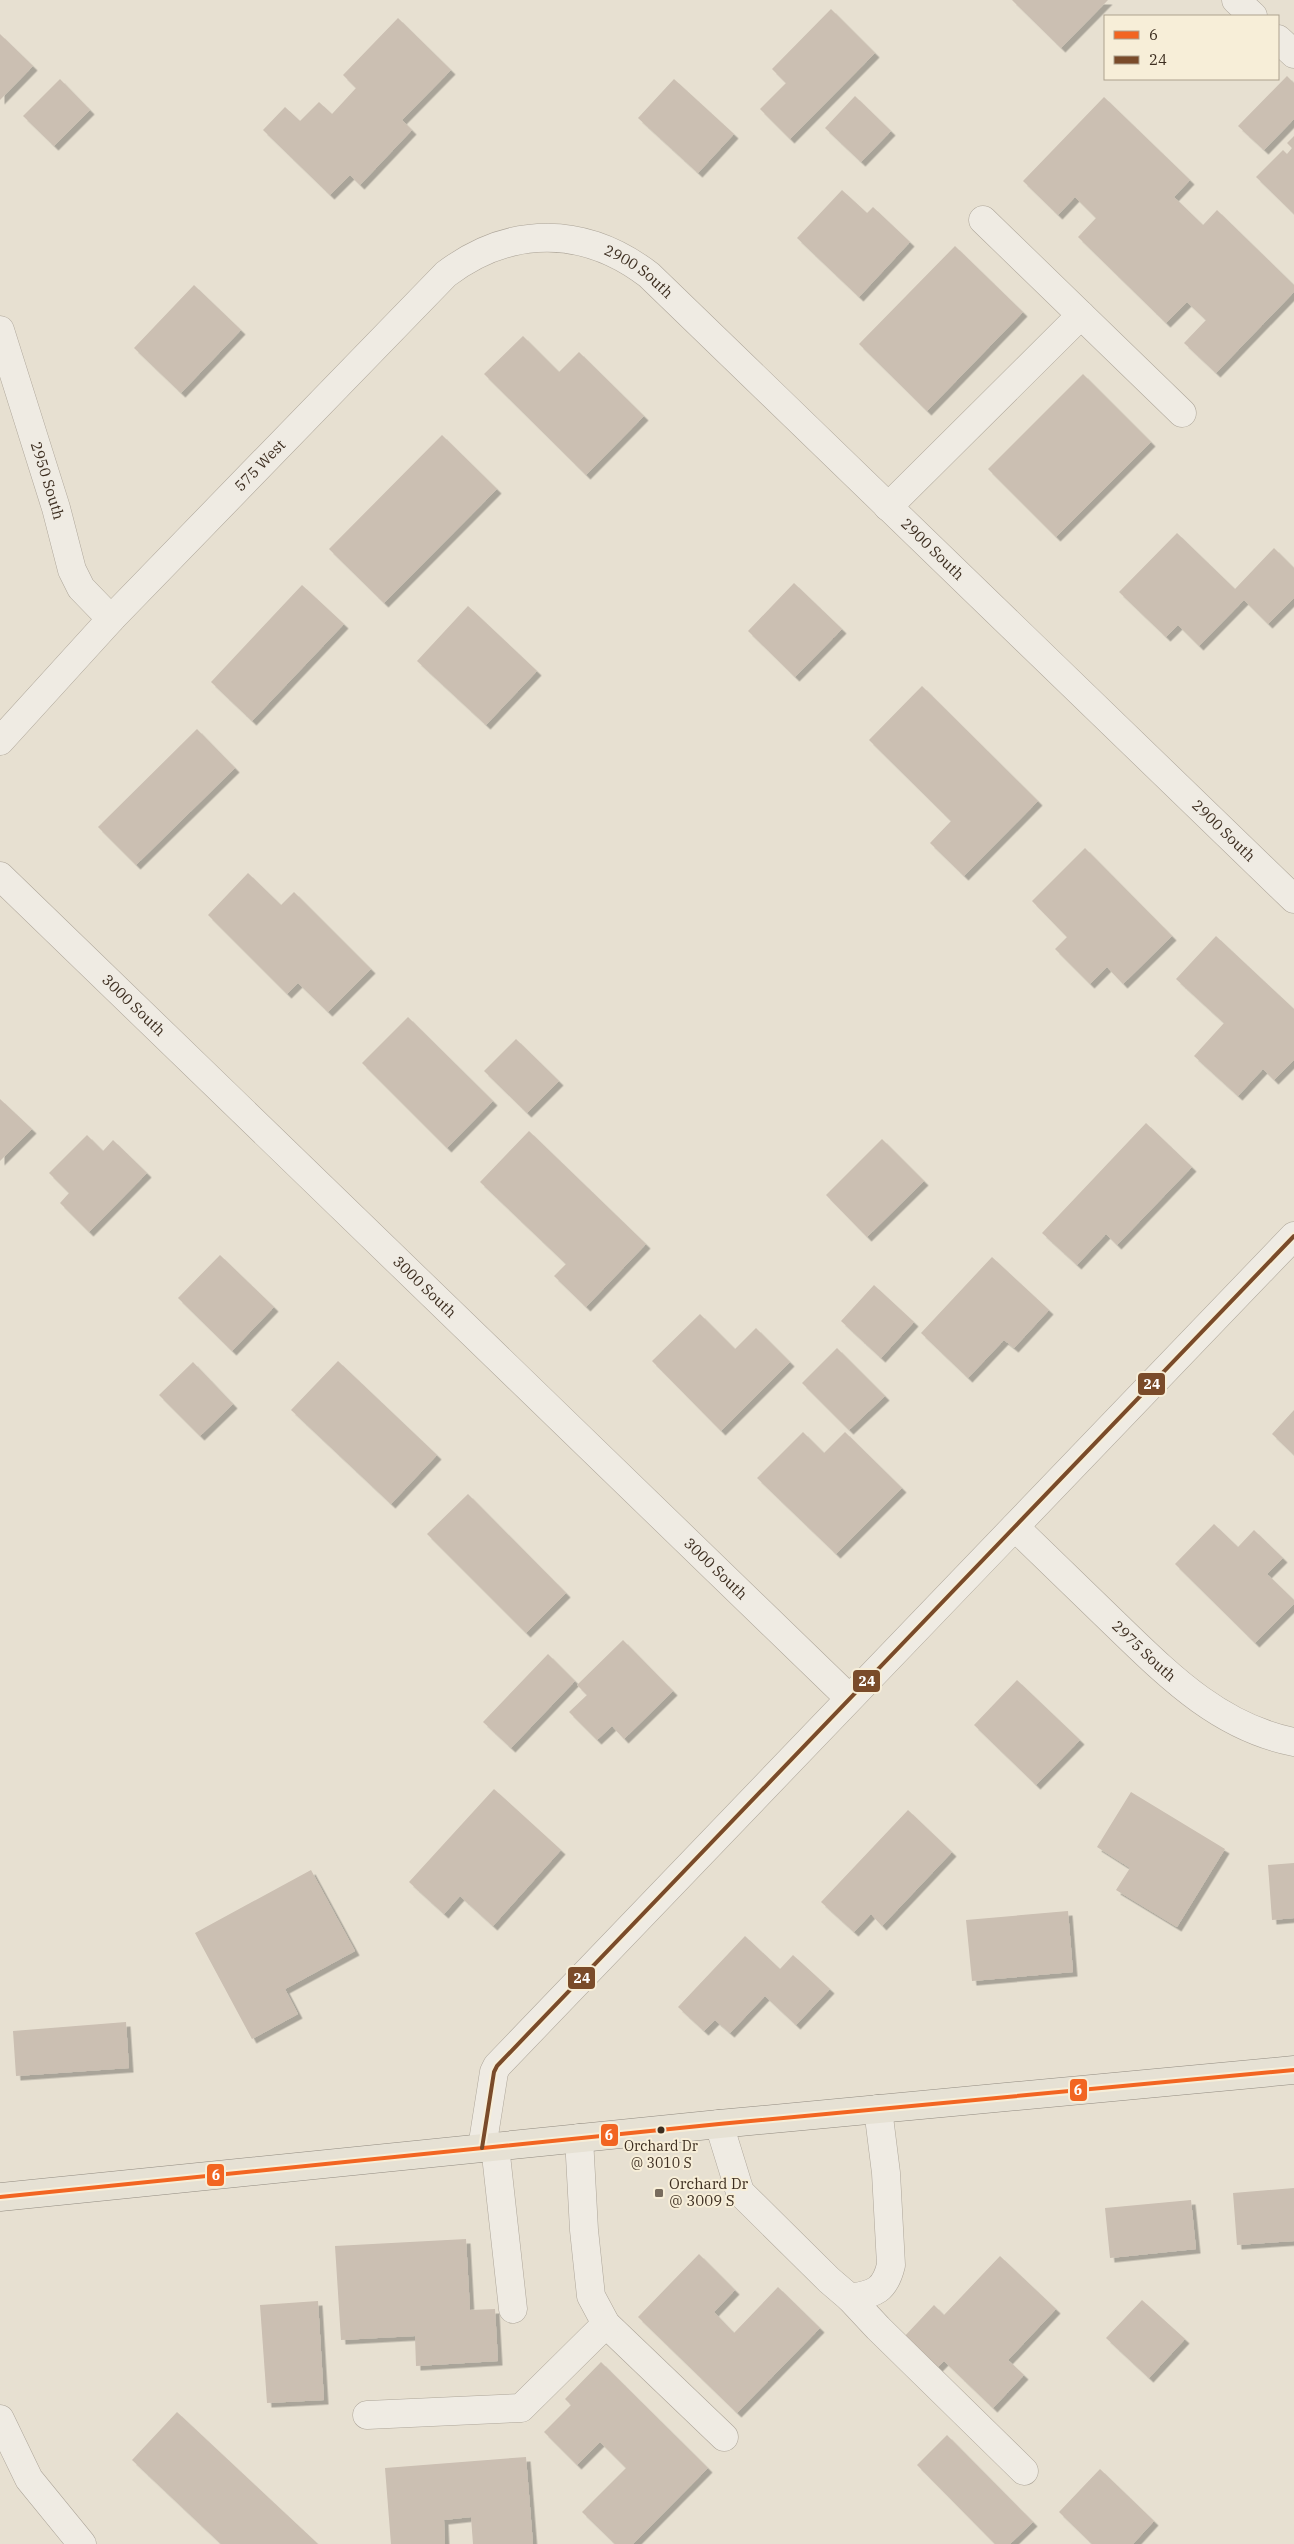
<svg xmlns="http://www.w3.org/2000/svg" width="1294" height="2544" viewBox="0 0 1294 2544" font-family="'IBM Plex Serif',serif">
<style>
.building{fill:#cbbfb2;filter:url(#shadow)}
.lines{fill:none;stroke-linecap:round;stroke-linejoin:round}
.minor-casing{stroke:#ada599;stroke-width:29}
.major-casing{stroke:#928b80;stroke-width:29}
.minor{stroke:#efebe3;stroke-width:28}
.major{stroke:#e6e1d4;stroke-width:28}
.bus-1-casing{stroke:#f7eed8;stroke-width:8}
.bus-2-casing{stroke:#f7eed8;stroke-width:8}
.bus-1{stroke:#f26522;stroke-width:4}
.bus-2{stroke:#7a4b2a;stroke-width:4}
.bus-dot{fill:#3d2e20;stroke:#f7eed8;stroke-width:2}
.poi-dot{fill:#786c5e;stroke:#f7eed8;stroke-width:2}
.labels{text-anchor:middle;stroke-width:4;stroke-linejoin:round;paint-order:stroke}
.bus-label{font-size:14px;fill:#3d2e20;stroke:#f7eed8}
.street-label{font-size:15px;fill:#3d2e20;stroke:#f7eed8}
.poi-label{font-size:15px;fill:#3d2e20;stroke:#f7eed8;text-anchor:start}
.line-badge{stroke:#f7eed8;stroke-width:2}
.badge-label{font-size:14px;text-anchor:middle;font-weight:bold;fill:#fff}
</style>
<defs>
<filter id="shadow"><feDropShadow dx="4.5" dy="4.5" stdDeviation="0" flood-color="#0004"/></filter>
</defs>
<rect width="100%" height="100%" fill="#e7e0d1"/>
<path class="building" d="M1012,0H1108L1061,48Z
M831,9L875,53L790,139L760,109L786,83L772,69Z
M398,18L451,70L402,120L412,130L360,185L350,175L330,195L263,130L285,107L300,121L319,102L332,114L356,88L343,75Z
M0,34L33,66L0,100Z
M1287,76L1294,83V119L1264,150L1238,126Z
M60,79L90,110L54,146L23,116Z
M674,79L734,134L698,173L638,118Z
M855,96L891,131L861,162L825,128Z
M1104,97L1190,180L1174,197L1203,225L1217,210L1294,285V292L1216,373L1184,343L1206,320L1187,302L1166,323L1078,237L1096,218L1075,197L1058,215L1023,181Z
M1294,136V214L1256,177L1283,150L1287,154L1292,148L1287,143Z
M842,190L867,213L873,207L910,242L859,297L797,238Z
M955,246L1023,312L927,411L859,344Z
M194,285L241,330L181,393L134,348Z
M523,336L559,372L579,352L644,416L586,475L484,374Z
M1083,374L1151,442L1056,537L988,469Z
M442,435L497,489L384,603L329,549Z
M1177,533L1235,589L1274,548L1294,568V598L1268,624L1244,600L1199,646L1178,625L1166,637L1119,592Z
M794,583L842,629L795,677L748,631Z
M302,585L344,624L252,721L211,682Z
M468,606L537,671L486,725L417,661Z
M922,686L1038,801L964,876L930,843L951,821L869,740Z
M197,729L235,768L136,865L98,827Z
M1085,848L1172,936L1123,984L1107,967L1090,984L1055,949L1067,937L1032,901Z
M248,873L281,905L294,892L371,969L328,1012L298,983L287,994L208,915Z
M1216,936L1294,1009V1060L1274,1080L1263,1069L1238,1096L1194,1056L1224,1023L1176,979Z
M408,1017L493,1101L447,1148L362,1063Z
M516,1039L559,1081L527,1113L484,1071Z
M0,1099L32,1129L0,1161Z
M1146,1123L1192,1167L1117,1245L1106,1234L1077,1265L1042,1233Z
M529,1131L646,1244L586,1307L554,1276L566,1264L480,1182Z
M87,1135L103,1151L113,1140L147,1173L89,1232L60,1203L69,1193L49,1173Z
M882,1139L924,1181L867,1237L826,1195Z
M220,1255L274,1307L232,1351L178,1298Z
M992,1257L1049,1310L1014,1348L1004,1340L968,1378L921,1333Z
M874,1285L914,1322L881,1358L841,1321Z
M700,1314L735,1349L756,1328L790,1362L721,1431L652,1361Z
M837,1348L885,1396L849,1430L802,1383Z
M338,1361L437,1455L391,1504L291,1410Z
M193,1362L233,1404L200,1436L159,1395Z
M1294,1410V1455L1272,1434Z
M803,1432L824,1453L845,1432L902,1488L836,1554L757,1478Z
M468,1494L566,1593L526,1633L427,1534Z
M1214,1524L1238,1547L1254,1530L1283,1558L1267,1574L1294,1600V1604L1255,1643L1175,1564Z
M623,1640L673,1691L624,1739L612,1726L597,1740L569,1712L587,1695L577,1685Z
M548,1654L575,1681L511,1748L483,1722Z
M1017,1680L1080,1740L1036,1785L974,1725Z
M494,1789L561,1850L493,1926L460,1896L444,1914L409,1882Z
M1131,1792L1225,1849L1177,1927L1116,1890L1130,1868L1097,1847Z
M908,1810L952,1852L882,1926L871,1914L854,1932L821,1902Z
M1294,1863V1918L1272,1920L1268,1865Z
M311,1870L355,1951L285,1989L298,2014L252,2039L195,1933Z
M1068,1911L1073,1972L972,1981L966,1920Z
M745,1936L780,1969L793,1955L830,1989L796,2025L765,1996L730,2033L715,2020L704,2031L678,2007Z
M126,2022L129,2068L16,2076L13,2031Z
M1294,2188V2241L1237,2245L1233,2193Z
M1191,2200L1196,2249L1110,2258L1105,2208Z
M466,2239L470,2310L495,2309L498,2361L416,2366L415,2336L341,2340L335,2246Z
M699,2254L735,2290L714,2312L734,2333L778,2287L820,2328L737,2413L638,2317Z
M1000,2256L1056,2309L1008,2360L1024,2375L993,2408L944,2361L935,2370L902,2339L934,2305L944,2315Z
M1142,2300L1185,2339L1149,2378L1106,2338Z
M318,2301L324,2400L267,2403L260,2305Z
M601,2362L708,2468L633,2544H615L582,2512L626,2468L600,2442L577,2465L544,2432L571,2405L565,2399Z
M177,2412L318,2544H221L132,2460Z
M947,2435L1033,2522L1010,2544H995L917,2465Z
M526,2457L533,2544H473L471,2517L444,2520L445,2544H391L385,2468Z
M1100,2469L1154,2521L1133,2544H1092L1059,2512Z"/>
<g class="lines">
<defs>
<g id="minor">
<path d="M1236,0L1253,16"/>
<path d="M1278,39L1294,54"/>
<path d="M983,220L1182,413"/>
<path id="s1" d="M0,330L56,508L72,570L81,588L111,619"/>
<path d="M888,507L1081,315"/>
<path id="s2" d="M0,741L111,619L446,274C511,225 585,226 649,275L1294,899"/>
<path id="s3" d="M0,876L849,1698"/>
<path id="s4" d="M1015,1527C1047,1558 1080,1590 1113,1622C1167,1674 1218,1727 1294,1742"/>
<path d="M719,2124L740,2192L829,2280L850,2298C875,2294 885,2290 891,2265L886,2173L878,2109"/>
<path d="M579,2138L584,2230L591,2296L606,2324L724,2437"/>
<path d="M495,2146L513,2309"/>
<path d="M482,2148L494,2072L497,2066L1294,1236"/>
<path d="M850,2298L878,2328L1024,2471"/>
<path d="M367,2415L521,2408L606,2324"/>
<path d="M0,2419L29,2479L82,2544"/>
</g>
<path id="major" d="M0,2197L719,2124L1294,2070"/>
</defs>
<use href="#minor" class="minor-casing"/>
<use href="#major" class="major-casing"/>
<use href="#minor" class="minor"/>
<use href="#major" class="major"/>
<defs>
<path id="bus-1" d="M0,2197L719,2124L1294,2070"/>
<path id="bus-2" d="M482,2148L494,2072L497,2066L1294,1236"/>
</defs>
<use href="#bus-1" class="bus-1-casing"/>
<use href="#bus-2" class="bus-2-casing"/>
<use href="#bus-1" class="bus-1"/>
<use href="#bus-2" class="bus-2"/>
</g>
<circle class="bus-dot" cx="661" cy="2130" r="4.5"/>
<rect class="poi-dot" x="654" y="2188" width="10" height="10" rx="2.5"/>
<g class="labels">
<g class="bus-label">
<text x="661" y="2151">Orchard Dr<tspan x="661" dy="17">@ 3010 S</tspan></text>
</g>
<g class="street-label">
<text dy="5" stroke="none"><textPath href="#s2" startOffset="855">2900 South</textPath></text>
<text dy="5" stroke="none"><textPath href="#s2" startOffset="379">575 West</textPath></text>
<text dy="5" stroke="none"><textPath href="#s1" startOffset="158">2950 South</textPath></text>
<text dy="5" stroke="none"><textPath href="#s2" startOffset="1260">2900 South</textPath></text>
<text dy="5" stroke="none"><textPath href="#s2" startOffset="1665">2900 South</textPath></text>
<text dy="5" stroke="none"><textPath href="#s3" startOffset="186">3000 South</textPath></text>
<text dy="5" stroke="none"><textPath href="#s3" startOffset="591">3000 South</textPath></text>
<text dy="5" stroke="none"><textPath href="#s3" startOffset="996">3000 South</textPath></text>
<text dy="5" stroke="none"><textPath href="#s4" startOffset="179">2975 South</textPath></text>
</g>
<g class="poi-label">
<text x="669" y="2189">Orchard Dr<tspan x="669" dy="17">@ 3009 S</tspan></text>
</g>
</g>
<g class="line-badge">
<rect x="1137" y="1372" width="29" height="24" rx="5" fill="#7a4b2a"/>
<rect x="852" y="1669" width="29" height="24" rx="5" fill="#7a4b2a"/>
<rect x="567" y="1966" width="29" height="24" rx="5" fill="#7a4b2a"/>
<rect x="1069" y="2078" width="19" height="24" rx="5" fill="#f26522"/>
<rect x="600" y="2123" width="19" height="24" rx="5" fill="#f26522"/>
<rect x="206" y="2163" width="19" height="24" rx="5" fill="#f26522"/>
</g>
<g class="badge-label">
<text x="1152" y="1389">24</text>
<text x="867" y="1686">24</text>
<text x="582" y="1983">24</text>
<text x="1078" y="2095">6</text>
<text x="609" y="2140">6</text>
<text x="216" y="2180">6</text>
</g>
<rect x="1104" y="15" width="175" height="65" fill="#f7eed8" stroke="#ada18e"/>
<rect x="1114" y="31" width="25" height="8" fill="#f26522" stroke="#ada18e"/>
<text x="1149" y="40" font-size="15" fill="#3d2e20">6</text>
<rect x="1114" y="56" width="25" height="8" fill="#7a4b2a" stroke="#ada18e"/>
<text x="1149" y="65" font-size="15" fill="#3d2e20">24</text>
</svg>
